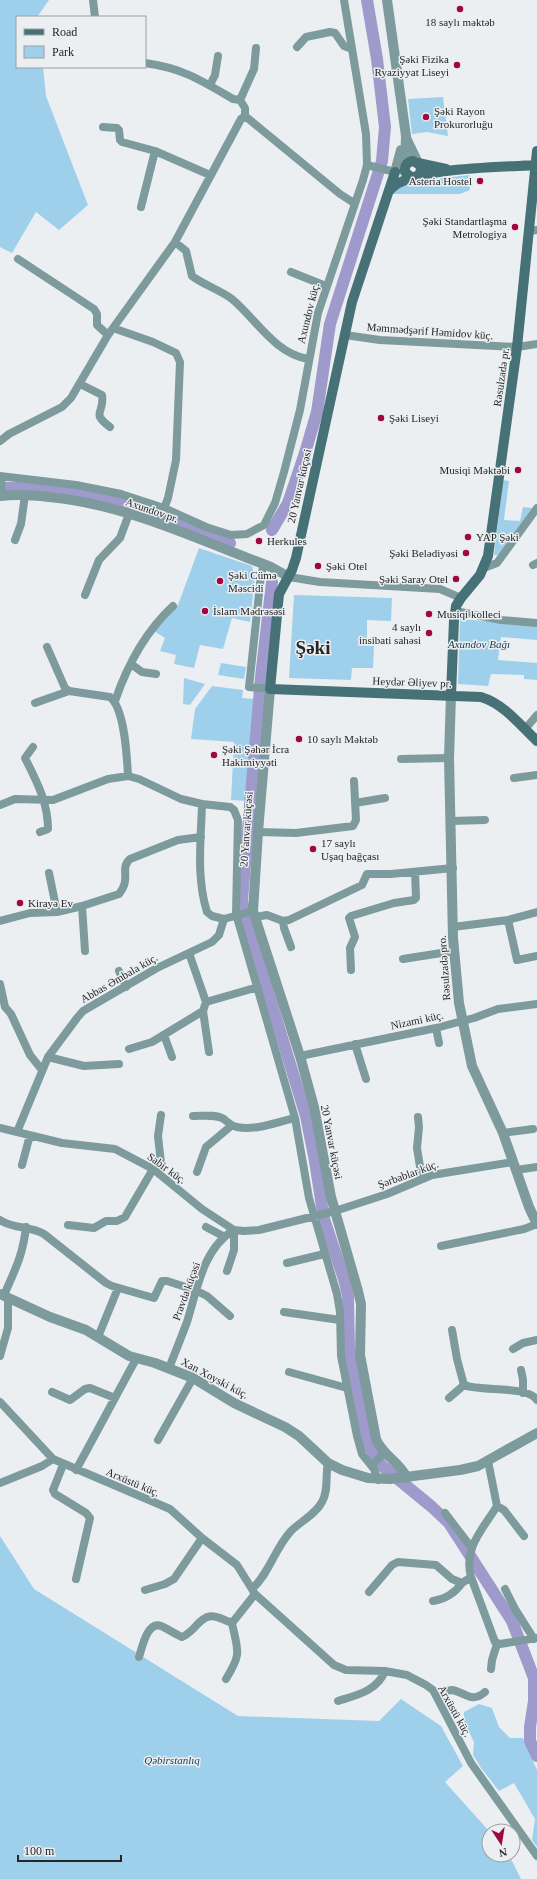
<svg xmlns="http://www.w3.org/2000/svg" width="537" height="1879" viewBox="0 0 537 1879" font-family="Georgia,serif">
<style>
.green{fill:#9ed0ec}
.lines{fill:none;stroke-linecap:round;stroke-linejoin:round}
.river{stroke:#9e9bcc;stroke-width:12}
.minor{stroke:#7d9a9d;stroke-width:8}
.tertiary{stroke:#7d9a9d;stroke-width:10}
.secondary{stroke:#467176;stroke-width:10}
.poi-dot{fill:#a20641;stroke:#eceff1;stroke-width:1.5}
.labels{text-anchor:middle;stroke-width:3;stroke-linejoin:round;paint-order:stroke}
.poi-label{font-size:11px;fill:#252627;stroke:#eceff1;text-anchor:start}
.street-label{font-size:11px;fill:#252627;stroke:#eceff1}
.park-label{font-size:11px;font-style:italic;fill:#0f3d52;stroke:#eceff1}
.town-label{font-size:19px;font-weight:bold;fill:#252627;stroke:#eceff1}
</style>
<rect width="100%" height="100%" fill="#eceff1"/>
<path class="green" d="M0,0H49L37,17H17V67H43L46,96L88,205L59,230L36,212L12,253L0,247Z
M443,97L448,136L427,132L412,134L408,99Z
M469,175L470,190L460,194H393L394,190L410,182Z
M503,480L509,481L504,520L520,521L523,507L532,508L498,555H494Z
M199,548L252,566L255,577L250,622L232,618L223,649L200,645L194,668L174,664L176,655L160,651L165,638L154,631L178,605Z
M294,595L392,598L391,621L367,620V646H374L373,668H352L351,680L289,678Z
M460,619L537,625V640L501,637L498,660L537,663V680L524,679V675L491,674L488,686L458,684Z
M221,663L246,667L244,679L218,675Z
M184,678L205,684L190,705L183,704Z
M212,686L243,690L242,698L257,699L248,801L231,800L234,742L191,739L195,709Z
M0,1536L34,1589L238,1716L379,1721L401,1699L441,1726L463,1766L445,1782L489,1831V1855H509L521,1879H0Z
M479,1704L492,1708L499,1727L510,1738H523L537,1770V1847L532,1840L535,1819L514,1783L499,1791L481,1768L473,1755L474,1742L464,1722V1712Z"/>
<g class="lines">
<path class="river" d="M0,488C29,486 85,490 113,499C153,512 190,533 230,543
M272,530L288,503L305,453L317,412L330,324L382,161L385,127L377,59L367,0
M272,582L261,677L242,900L245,917L306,1116L315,1161L324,1219L344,1279L348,1296L349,1351L366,1441L381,1465L432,1507L449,1523L512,1621L534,1678V1701L530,1727V1741L537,1756"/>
<path class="minor" d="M93,0L95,17
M297,47L306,37L330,32L335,33L344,46L352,49
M145,63C182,68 201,80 233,99L240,100L245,108V116
M210,85L215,75L218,56
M240,100L254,69L256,48
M245,116L340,194L354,203
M103,127L117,128L119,130L120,140L122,142L155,151L210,175
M367,165L395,172
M141,207L155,151
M530,231L537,230
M175,242L186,251L192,276C204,285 220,290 232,299C257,320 274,353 308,359
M18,259L94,309L97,314V325L108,335
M291,272L326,286
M113,328L153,342L176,353L180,362L176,460L168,498L158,524
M345,335L380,340L517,347L537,344
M80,384L102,395C105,414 90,412 110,427
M0,441L9,434L62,407L71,398L108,335L175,242L241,119L245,116
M0,476L76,485L121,494L164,508L206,527L231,535L247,534L264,525L275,503L284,472L300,410L318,313L363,180L367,165L366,134L344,0
M1,476L2,495
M15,540L21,524L25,495
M264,565L261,575L249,687L270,689
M533,565L537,563
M484,568L497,563L537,508
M289,577L320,582L440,589L461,598
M85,595L99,560L120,538L129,514
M455,611L501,620L537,623
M47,647L65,688L69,691L110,697C125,709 127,758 128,776
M131,664L142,672L156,674
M115,701C127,666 145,632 173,606
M35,703L69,691
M525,729L537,715
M33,747L25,758C36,780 48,802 48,829L40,832
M401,759L449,758
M514,778L537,775
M355,803L385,798
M202,804C201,840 196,877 207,912L212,916L224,919
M0,805L15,799L53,800L108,779L128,776L139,779L181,799L202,804L230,807L234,810L238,820L236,914L295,1118L309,1198L337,1294L340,1312L341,1356L357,1436L362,1454L374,1469L378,1480
M451,821L485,820
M258,832L296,833L353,826L356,820L354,781
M49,873L57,912
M82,906L85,951
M255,917L267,915L283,921L289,920L362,885L367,874H391L453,868
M508,920L517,960L537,956
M0,921L30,913L57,912L82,906L119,894C132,878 119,869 130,859L178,840L201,837
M283,921L284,928L291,947
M453,927L508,920L537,912
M189,953L206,1002
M403,959L454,951
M351,970L350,948L355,937L349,918L351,916L394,903L414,900L416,898L415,872
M119,971L126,987
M0,984L5,1007L11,1014L30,1055L42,1070
M203,1011L209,1052
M436,1028L439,1043
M164,1035L172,1057
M355,1044L366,1079
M129,1049L152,1042L203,1011L206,1002L258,987
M300,1056L436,1028L474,1018L498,1009L537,1004
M48,1057L84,1066L119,1064
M193,1116C203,1116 216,1114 224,1119C229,1123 230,1126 237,1127C255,1131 277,1122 295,1118
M418,1117L419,1127L417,1148L422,1179
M0,1128L62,1143L115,1149L153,1169L202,1209L234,1230L244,1231L259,1230L335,1211L387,1194L432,1175L513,1162
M17,1132L48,1057L77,1018L83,1011L157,968L212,942L219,935L224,919L253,911
M503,1133L533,1129
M22,1165L30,1135
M516,1170L537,1167
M197,1172L206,1147L231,1126
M159,1173L161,1163L158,1136L161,1115
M0,1220C14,1229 30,1226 44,1234L106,1283L112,1286L154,1298L162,1281H167L195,1290L207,1296L230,1316
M68,1225L94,1228L106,1221H117L125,1217L153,1169
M206,1227L223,1236
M441,1246L524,1229L537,1224
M287,1263L324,1254
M4,1295C15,1270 23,1255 26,1227
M284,1312L340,1320
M452,1330L457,1359L464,1385C481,1392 527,1385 537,1400
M98,1337L118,1288
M513,1349L523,1343L537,1340
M0,1356L8,1328V1297
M169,1368C175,1353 181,1338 187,1322C197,1290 203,1248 234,1230V1250L227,1271
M521,1370L523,1380V1393
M289,1372L347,1388
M52,1392L70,1400L85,1389L90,1388L115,1398
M449,1398L464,1385
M0,1402L53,1459L170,1509L202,1538L237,1565L255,1594L334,1665L346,1670L385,1671L407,1675L426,1685L433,1690L471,1763L537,1856
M158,1440L193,1378
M63,1465L53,1490L55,1494L86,1513L90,1518L76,1579
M372,1465L385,1452
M76,1470L136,1359
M0,1483L42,1466L53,1459
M497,1506L504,1510L524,1536
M445,1513L471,1547
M471,1577L495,1642L500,1644L537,1638
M252,1589C269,1574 275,1548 291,1531C301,1521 315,1515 322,1502C329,1490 325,1476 328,1463
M505,1589L515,1609L534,1639
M145,1590L165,1584L174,1579L202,1538
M369,1592L392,1565L398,1562L436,1565L452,1579L462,1583L471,1577C463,1548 483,1529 497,1506L488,1461
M433,1601C446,1599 455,1593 462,1583
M139,1657C142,1648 147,1621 161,1626C168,1629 175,1634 182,1637C187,1635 190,1632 194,1628C208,1611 214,1615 232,1623L255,1594
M491,1669L492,1660L497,1644
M226,1679C242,1653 238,1652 232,1623
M437,1697C441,1694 446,1690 452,1690C465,1692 471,1704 485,1692
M338,1701C357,1695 377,1691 385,1671"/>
<path class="tertiary" d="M387,0L406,136L405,170
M406,138L418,163
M395,172L401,150
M0,496C16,494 32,495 49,497C126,504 199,540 271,567L289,577
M270,689L258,832L253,911L300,1056L314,1107L331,1197L358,1291L361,1304L360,1355L376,1439C382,1455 400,1462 407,1478
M451,695L449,758L453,938L459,1003L472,1066L503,1133L529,1207L537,1224
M0,1294L50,1317L86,1330L129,1356L155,1363L193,1378L234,1403L285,1427L299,1436L328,1463L342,1470L368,1478L390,1479L460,1470L478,1466L537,1433"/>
<path class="secondary" d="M418,163L446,169
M395,172L352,302L296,558L292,570L279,594L270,689L481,697C504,704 520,725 537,741
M411,177L405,172C404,166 407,162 413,161L420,165C422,171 420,176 414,177
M390,190C407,167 507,167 537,165
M451,695L454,620L456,606L461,598L480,575L488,556L517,347L537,151"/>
</g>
<g class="poi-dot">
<circle cx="460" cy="9" r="4"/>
<circle cx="457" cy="65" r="4"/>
<circle cx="426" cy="117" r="4"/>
<circle cx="480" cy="181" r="4"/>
<circle cx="515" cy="227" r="4"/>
<circle cx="381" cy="418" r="4"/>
<circle cx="518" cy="470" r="4"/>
<circle cx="468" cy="537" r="4"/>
<circle cx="259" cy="541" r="4"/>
<circle cx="466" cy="553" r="4"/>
<circle cx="318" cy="566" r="4"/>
<circle cx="456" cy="579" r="4"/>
<circle cx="220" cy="581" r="4"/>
<circle cx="205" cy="611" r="4"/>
<circle cx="429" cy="614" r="4"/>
<circle cx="429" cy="633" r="4"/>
<circle cx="299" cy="739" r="4"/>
<circle cx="214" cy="755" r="4"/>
<circle cx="313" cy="849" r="4"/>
<circle cx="20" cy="903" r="4"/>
</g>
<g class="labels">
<g class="poi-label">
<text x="460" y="26" text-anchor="middle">18 saylı məktəb</text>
<text x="449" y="63" text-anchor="end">Şəki Fizika<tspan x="449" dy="13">Ryaziyyat Liseyi</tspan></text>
<text x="434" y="115">Şəki Rayon<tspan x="434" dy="13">Prokurorluğu</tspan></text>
<text x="472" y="185" text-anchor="end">Asteria Hostel</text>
<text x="507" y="225" text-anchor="end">Şəki Standartlaşma<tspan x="507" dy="13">Metrologiya</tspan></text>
<text x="389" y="422">Şəki Liseyi</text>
<text x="510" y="474" text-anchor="end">Musiqi Məktəbi</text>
<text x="476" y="541">YAP Şəki</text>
<text x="267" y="545">Herkules</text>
<text x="458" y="557" text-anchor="end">Şəki Belədiyəsi</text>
<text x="326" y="570">Şəki Otel</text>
<text x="228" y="579">Şəki Cümə<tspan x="228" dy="13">Məscidi</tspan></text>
<text x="448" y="583" text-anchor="end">Şəki Saray Otel</text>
<text x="213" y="615">İslam Mədrəsəsi</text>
<text x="437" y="618">Musiqi kolleci</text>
<text x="421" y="631" text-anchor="end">4 saylı<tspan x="421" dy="13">insibati sahəsi</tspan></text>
<text x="307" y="743">10 saylı Məktəb</text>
<text x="222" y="753">Şəki Şəhər İcra<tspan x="222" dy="13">Hakimiyyəti</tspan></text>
<text x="321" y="847">17 saylı<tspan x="321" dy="13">Uşaq bağçası</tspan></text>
<text x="28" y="907">Kirayə Ev</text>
</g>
<g class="street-label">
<text transform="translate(308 313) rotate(-76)" y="4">Axundov küç.</text>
<text transform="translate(430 331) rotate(4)" y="4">Məmmədşərif Həmidov küç.</text>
<text transform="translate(501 377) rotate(-82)" y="4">Rəsulzadə pr.</text>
<text transform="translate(299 486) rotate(-77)" y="4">20 Yanvar küçəsi</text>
<text transform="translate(152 510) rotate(19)" y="4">Axundov pr.</text>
<text transform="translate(412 682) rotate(2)" y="4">Heydər Əliyev pr.</text>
<text transform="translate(246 829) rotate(-86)" y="4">20 Yanvar küçəsi</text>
<text transform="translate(444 968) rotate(-94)" y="4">Rəsulzadə pro.</text>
<text transform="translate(119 978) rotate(-30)" y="4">Abbas Əmbala küç.</text>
<text transform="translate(417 1020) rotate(-12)" y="4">Nizami küç.</text>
<text transform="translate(332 1142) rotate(79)" y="4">20 Yanvar küçəsi</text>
<text transform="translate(167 1168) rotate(36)" y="4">Sabir küç.</text>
<text transform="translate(408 1174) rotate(-20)" y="4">Şərbablar küç.</text>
<text transform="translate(186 1291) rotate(-70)" y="4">Pravda küçəsi</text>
<text transform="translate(215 1378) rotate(28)" y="4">Xan Xoyski küç.</text>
<text transform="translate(133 1482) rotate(23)" y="4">Arxüstü küç.</text>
<text transform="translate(455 1711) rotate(61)" y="4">Arxüstü küç.</text>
</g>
<g class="park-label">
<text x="479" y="648">Axundov Bağı</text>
<text x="172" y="1764">Qəbirstanlıq</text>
</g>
<g class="town-label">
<text x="313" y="654">Şəki</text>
</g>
</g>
<rect x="16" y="16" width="130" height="52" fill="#eceff1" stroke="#9c9fa0"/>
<rect x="24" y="29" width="20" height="6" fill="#467176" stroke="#9c9fa0"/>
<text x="52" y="36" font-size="12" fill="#252627">Road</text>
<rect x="24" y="46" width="20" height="12" fill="#9ed0ec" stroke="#9c9fa0"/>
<text x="52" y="56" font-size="12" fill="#252627">Park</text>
<g transform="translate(501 1843) rotate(168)"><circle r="19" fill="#eceff1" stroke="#9c9fa0"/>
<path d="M0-3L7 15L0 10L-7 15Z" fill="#a20641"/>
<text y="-6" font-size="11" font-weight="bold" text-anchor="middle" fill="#252627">N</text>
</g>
<path d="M18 1855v6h103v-6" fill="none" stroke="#252627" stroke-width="2"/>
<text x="24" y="1855" font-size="12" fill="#252627" stroke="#eceff1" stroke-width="3" paint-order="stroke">100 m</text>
</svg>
